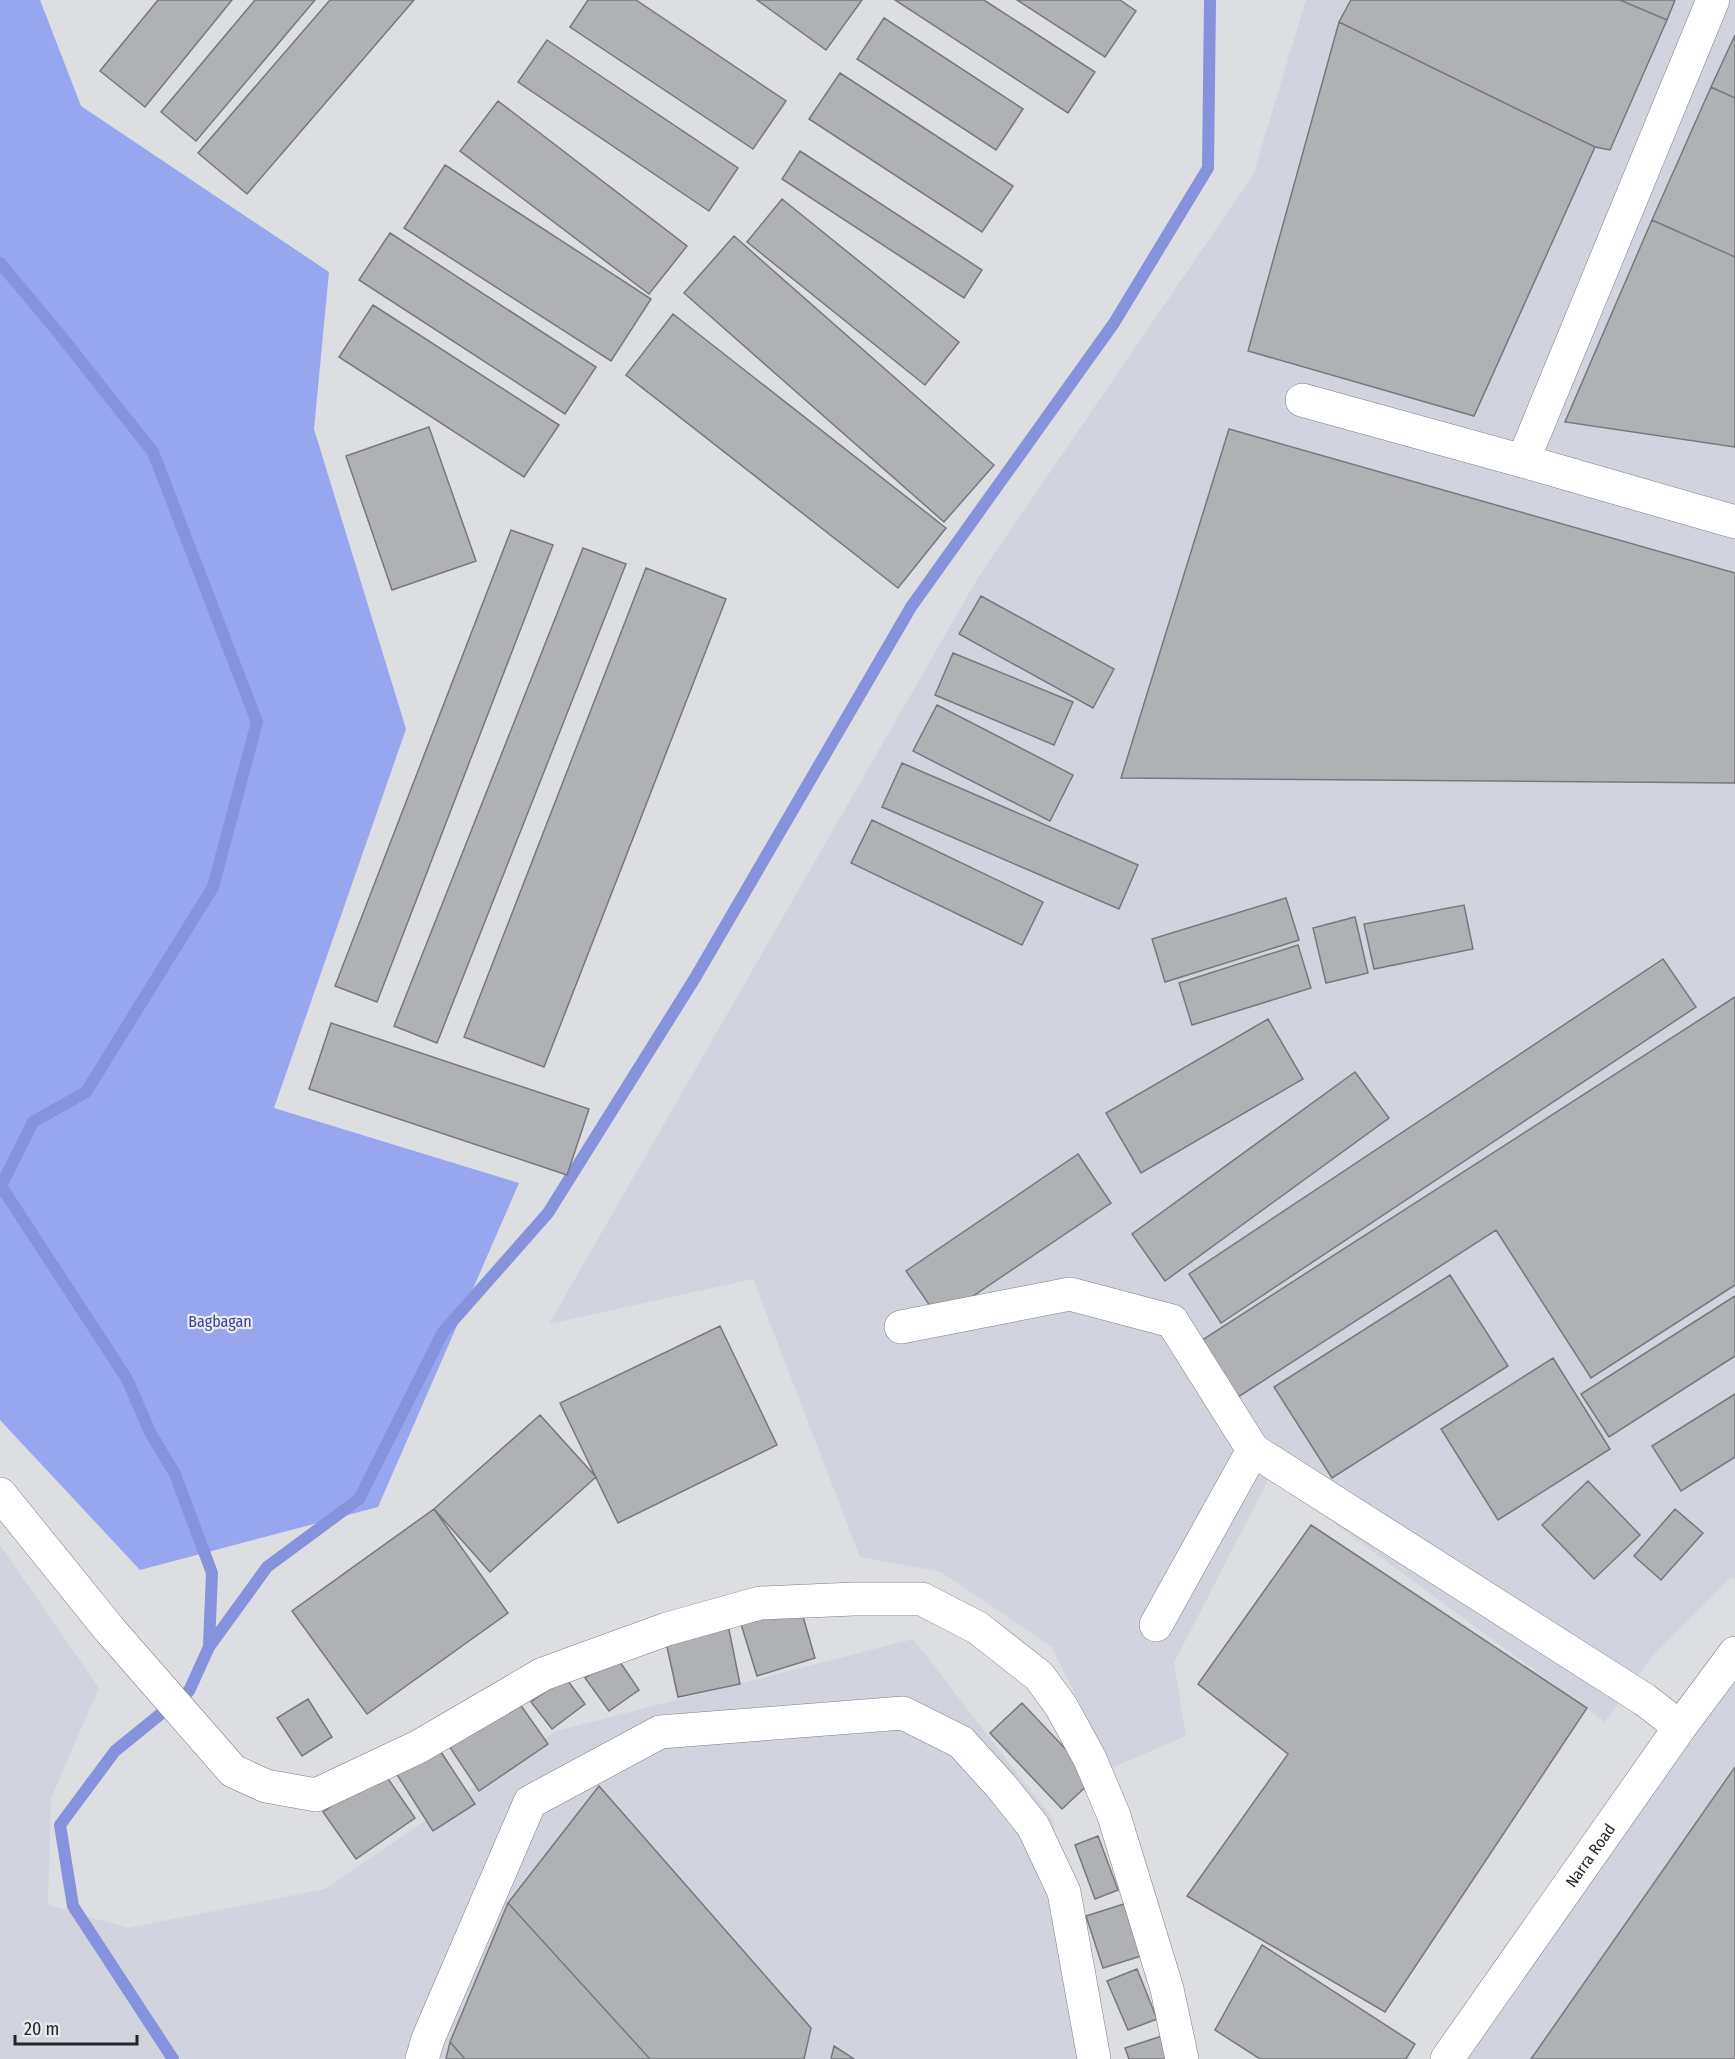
<svg xmlns="http://www.w3.org/2000/svg" width="1735" height="2059" viewBox="0 0 1735 2059" font-family="'Fira Sans Condensed',sans-serif">
<style>
.built{fill:#d1d4df}
.forest{fill:#98a5ef}
.lines{fill:none;stroke-linecap:round;stroke-linejoin:round}
.stream{stroke:#8692db;stroke-width:12}
.building{fill:#b0b1b5;stroke:#77787c;stroke-width:1.5}
.minor-casing{stroke:#7d7e82;stroke-width:34}
.minor{stroke:#fff;stroke-width:33}
.labels{text-anchor:middle;stroke-width:4.5;stroke-linejoin:round;paint-order:stroke}
.park-label{font-size:16px;fill:#3d4399;stroke:#eaebef}
.street-label{font-size:16px;fill:#242426;stroke:#eaebef}
</style>
<rect width="100%" height="100%" fill="#dddee2"/>
<path class="built" d="M1306,0H1735V1580L1731,1577L1654,1654L1605,1722L1270,1476L1174,1663L1186,1736L1111,1768L1052,1647L941,1572L860,1557L753,1279L549,1324L979,576L1253,175Z
M0,1545L99,1688L51,1798L48,1905L128,1928L325,1889L556,1731L913,1639L1053,1819L1101,2059H0Z
M1735,1641V2059H1431L1675,1703Z"/>
<path class="forest" d="M0,0H40L81,106L329,272L314,429L406,729L274,1108L519,1183L378,1507L140,1570L0,1420Z"/>
<g class="lines">
<path class="stream" d="M0,263L57,331L153,452L257,722L213,887L86,1092L33,1122L1,1186L127,1379L150,1432L175,1474L212,1573L209,1645
M173,2059L73,1906L60,1825L115,1751L189,1691L209,1647L267,1567L359,1499L443,1332L548,1213L695,978L911,607L1114,323L1208,168L1210,0"/>
</g>
<path class="building" d="M158,0H232L145,107L100,71Z
M255,0H315L196,141L161,112Z
M330,0H414L247,194L198,153Z
M588,0H636L786,101L753,149L570,27Z
M757,0H862L826,50Z
M895,0H984L1095,72L1068,113Z
M1017,0H1120L1136,11L1105,57Z
M1351,0H1620L1667,20L1610,150L1595,147L1339,22Z
M1620,0H1675L1667,20Z
M884,18L1023,109L996,150L857,59Z
M1339,22L1595,147L1474,416L1248,351Z
M1735,35V98L1711,87Z
M547,40L738,168L709,211L518,82Z
M840,73L1013,186L982,232L809,119Z
M1711,87L1735,98V257L1652,220Z
M498,101L687,246L649,294L460,151Z
M800,151L982,270L964,298L782,179Z
M445,165L651,299L611,361L404,228Z
M782,199L959,342L925,385L747,242Z
M1652,220L1735,257V447L1565,422Z
M390,233L596,367L565,414L359,280Z
M734,236L994,465L944,522L684,293Z
M373,305L559,425L524,477L339,357Z
M673,314L946,528L898,588L626,375Z
M429,427L476,561L392,590L346,456Z
M1229,429L1735,573V783L1121,778Z
M511,530L553,545L377,1002L335,986Z
M583,548L626,564L437,1043L394,1026Z
M646,568L726,599L544,1067L464,1037Z
M981,596L1114,669L1093,708L959,634Z
M953,653L1073,702L1054,745L935,695Z
M937,705L1073,775L1050,821L913,751Z
M902,763L1138,865L1119,909L882,807Z
M872,820L1043,902L1022,945L851,863Z
M1286,898L1299,940L1165,982L1152,939Z
M1464,905L1473,949L1374,969L1364,924Z
M1355,917L1368,973L1326,983L1313,928Z
M1298,945L1311,988L1192,1025L1179,983Z
M1663,959L1696,1007L1221,1323L1189,1274Z
M1735,997V1285L1591,1378L1496,1230L1232,1401L1196,1344Z
M1268,1019L1303,1079L1141,1173L1106,1113Z
M331,1023L589,1109L567,1175L309,1089Z
M1355,1072L1389,1118L1165,1281L1132,1234Z
M1078,1154L1111,1203L939,1319L906,1271Z
M1450,1275L1508,1366L1332,1478L1274,1387Z
M1735,1296V1356L1609,1437L1581,1394Z
M720,1326L777,1445L618,1523L560,1403Z
M1553,1358L1610,1449L1498,1520L1441,1429Z
M1735,1394V1457L1681,1491L1652,1446Z
M540,1415L596,1477L490,1572L434,1509Z
M1588,1481L1640,1535L1594,1579L1542,1525Z
M434,1509L508,1613L367,1714L292,1611Z
M1675,1509L1703,1533L1661,1580L1634,1556Z
M1311,1525L1587,1708L1385,2012L1187,1896L1288,1754L1198,1684Z
M800,1606L815,1658L757,1676L741,1624Z
M727,1620L740,1684L678,1697L664,1633Z
M616,1656L639,1690L609,1711L585,1678Z
M565,1677L585,1704L552,1729L531,1702Z
M308,1699L332,1737L302,1756L277,1718Z
M517,1700L548,1744L479,1791L449,1746Z
M1022,1703L1094,1779L1062,1809L990,1733Z
M437,1746L475,1804L433,1831L396,1773Z
M1735,1767V2059H1531Z
M382,1770L415,1818L356,1859L323,1812Z
M599,1786L811,2028L804,2059H650L508,1903Z
M1098,1836L1118,1890L1095,1899L1075,1845Z
M508,1903L650,2059H465L450,2042Z
M1124,1904L1141,1956L1103,1968L1086,1916Z
M1262,1945L1415,2044L1406,2059H1260L1215,2030Z
M1137,1969L1157,2019L1128,2030L1107,1981Z
M1162,2036L1169,2059H1129L1125,2048Z
M450,2042L465,2059H446Z
M834,2046L854,2059H831Z"/>
<g class="lines">
<defs>
<g id="minor">
<path d="M1302,400L1523,461L1735,522"/>
<path d="M1523,461L1713,0"/>
<path d="M901,1327L1070,1294L1172,1321L1253,1450"/>
<path d="M0,1494L110,1630L233,1771L266,1786L316,1795L418,1747L543,1674L667,1629L760,1603L854,1599H922L978,1628L1039,1676L1061,1706L1090,1759L1114,1816L1167,1989L1182,2059"/>
<path d="M1156,1625L1253,1450L1645,1700L1680,1727"/>
<path d="M422,2059L428,2039L530,1802L660,1732L903,1713L961,1742L1001,1786L1033,1826L1064,1892L1094,2059"/>
<path id="s1" d="M1447,2059L1680,1727L1735,1653"/>
</g>
</defs>
<use href="#minor" class="minor-casing"/>
<use href="#minor" class="minor"/>
</g>
<g class="labels">
<g class="park-label">
<text x="220" y="1327">Bagbagan</text>
</g>
<g class="street-label">
<text dy="6" stroke="none"><textPath href="#s1" startOffset="249">Narra Road</textPath></text>
</g>
</g>
<path d="M15 2035v9h122v-9" fill="none" stroke="#242426" stroke-width="3"/>
<text x="24" y="2035" font-size="18" fill="#242426" stroke="#eaebef" stroke-width="4.5" paint-order="stroke">20 m</text>
</svg>
